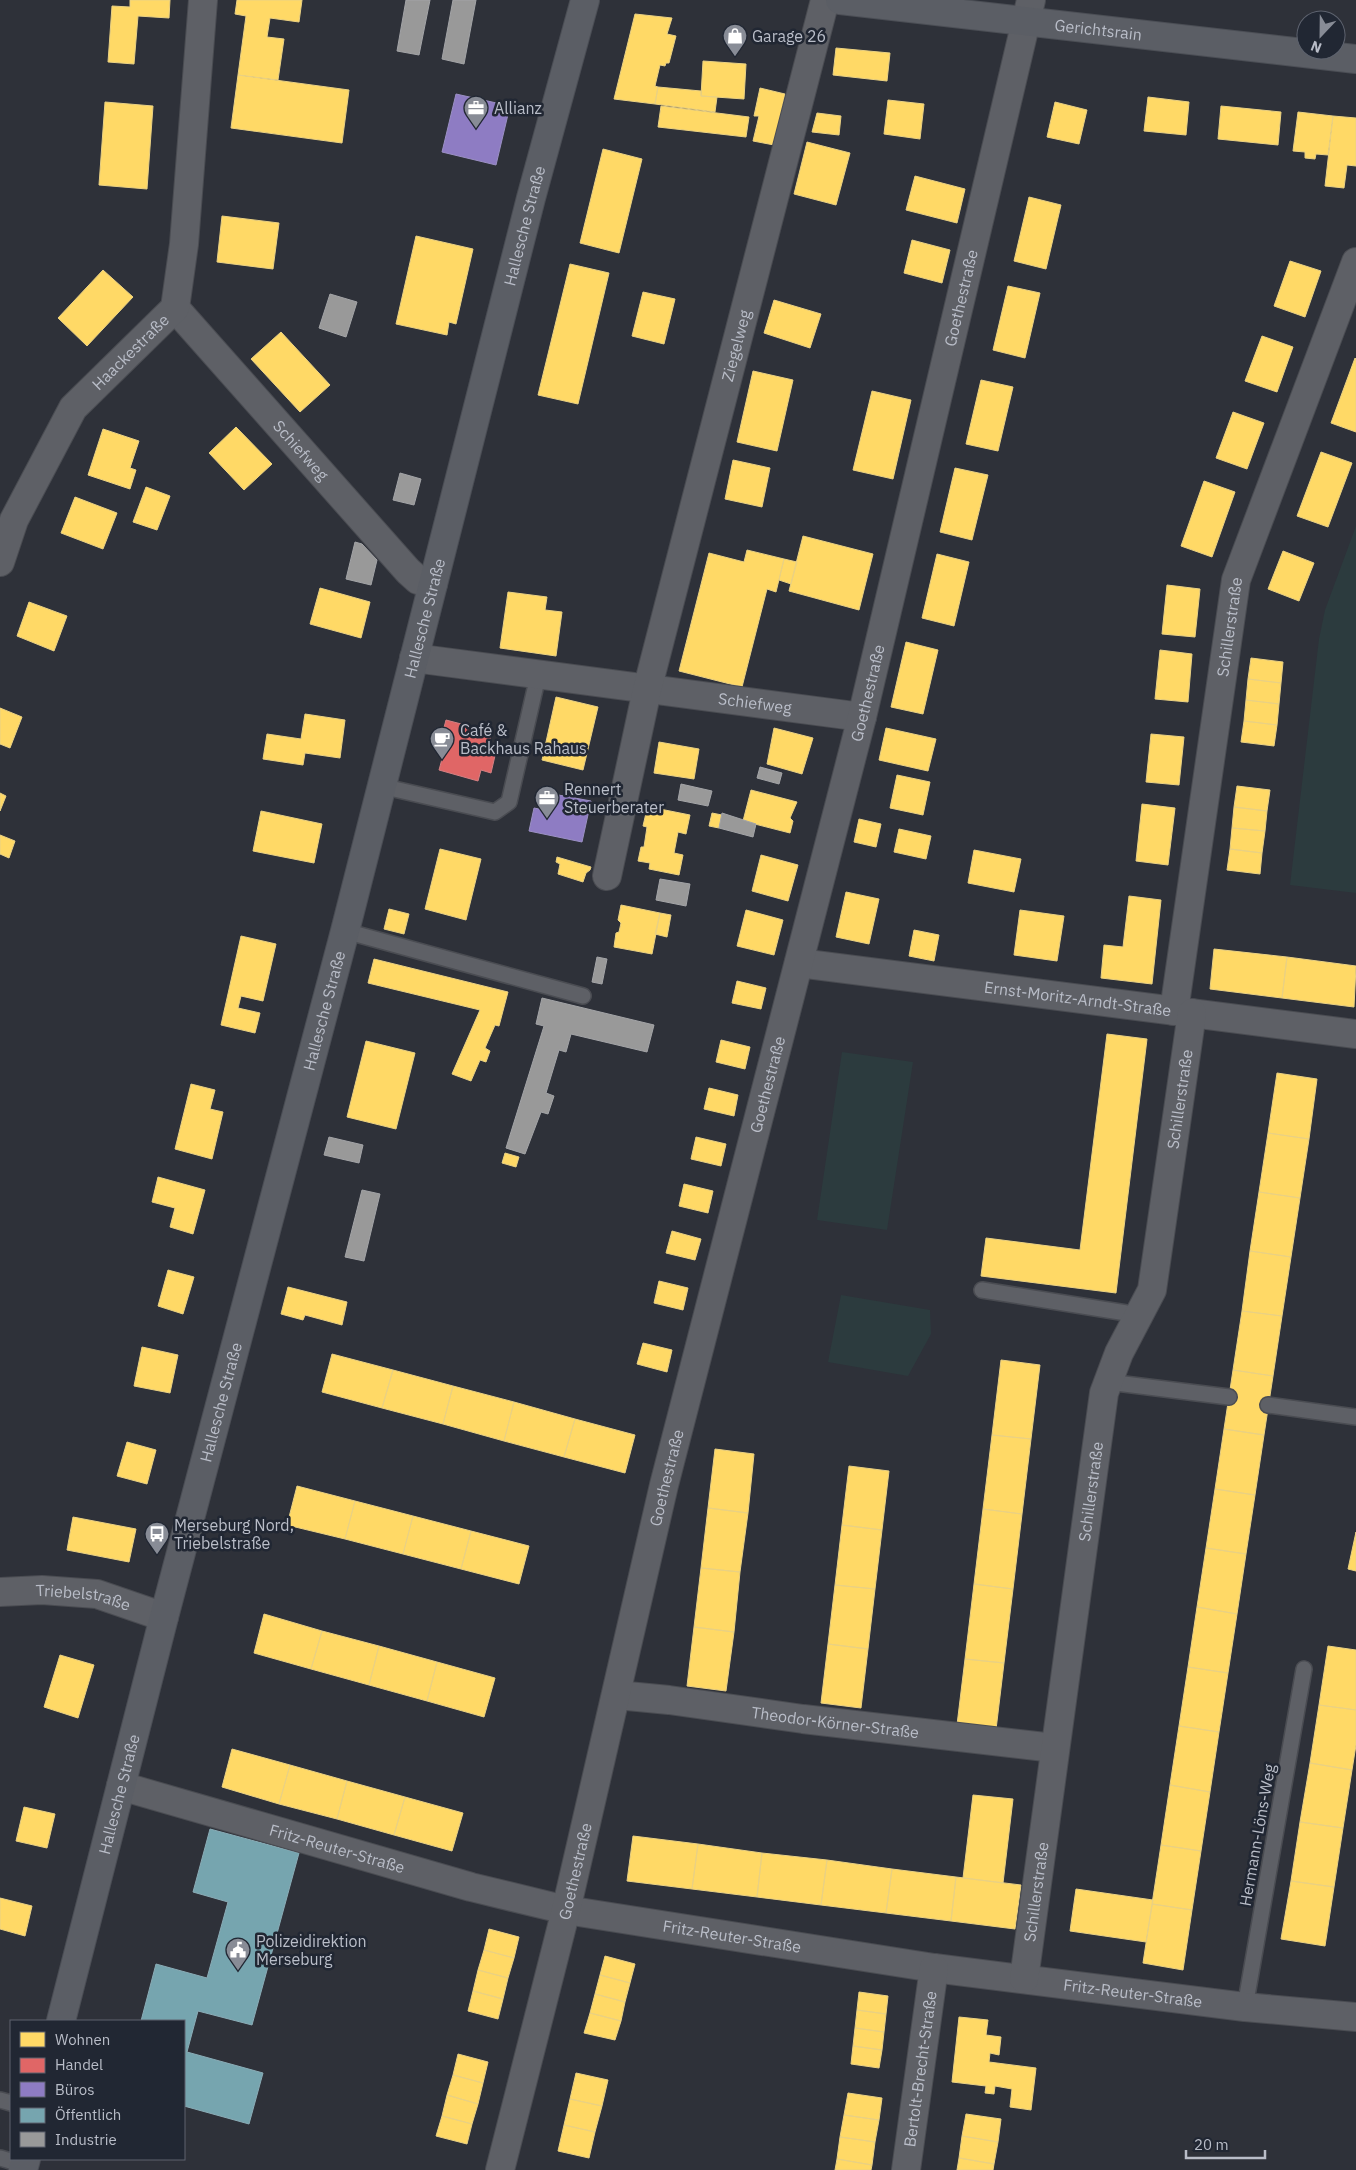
<svg xmlns="http://www.w3.org/2000/svg" width="1356" height="2170" viewBox="0 0 1356 2170" font-family="'IBM Plex Sans',sans-serif">
<style>
.green{fill:#2c3b3e}
.homes{fill:#ffd966;stroke:#ead183}
.shops{fill:#e06666;stroke:#d48083}
.offices{fill:#8e7cc3;stroke:#9b90c4}
.public{fill:#76a5af;stroke:#8aacb6}
.industry{fill:#999;stroke:#a3a4a7}
.lines{fill:none;stroke-linecap:round;stroke-linejoin:round}
.lane-casing{stroke:#4a4c52;stroke-width:18}
.street-casing{stroke:#4a4c52;stroke-width:30}
.secondary-casing{stroke:#4b4e55;stroke-width:30}
.lane{stroke:#5e6066;stroke-width:15}
.street{stroke:#5e6066;stroke-width:28}
.secondary{stroke:#5b5e65;stroke-width:28}
.labels{text-anchor:middle;stroke-width:5;stroke-linejoin:round;paint-order:stroke}
.street-label{font-size:16px;fill:#b9bdc8;stroke:#212733}
.poi-label{font-size:16px;fill:#b9bdc8;stroke:#212733;text-anchor:start}
</style>
<rect width="100%" height="100%" fill="#2e3139"/>
<path class="green" d="M1356,526V893L1290,885L1319,639L1325,610Z
M842,1052L913,1062L887,1230L817,1220Z
M841,1295L930,1310L931,1334L908,1376L828,1362Z"/>
<path class="homes" d="M130,0H170L169,18L138,16L134,64L108,62L112,6L130,7Z
M237,0H302L299,22L270,18L267,37L284,39L278,80L238,75L246,16L235,14Z
M635,14L672,18L667,34L676,36L669,63H666L665,66L660,65L655,86L658,87L655,104L614,99Z
M836,48L890,53L887,81L833,75Z
M703,61L746,64L744,99L701,96Z
M238,75L349,90L342,143L231,128Z
M658,87L701,91V96L717,97L715,112L655,104Z
M760,88L785,94L774,145L753,141L759,116H754Z
M1148,97L1189,102L1186,135L1144,131Z
M888,100L924,104L920,139L884,134Z
M105,102L153,106L147,189L99,185Z
M1055,102L1087,110L1079,144L1047,137Z
M661,106L749,117L746,137L658,127Z
M1221,106L1281,112L1278,145L1218,139Z
M1298,112L1333,116L1328,155L1316,154L1315,159L1305,158V152L1293,151Z
M817,113L841,116L839,135L812,132Z
M1333,116L1356,118V166L1347,165L1344,188L1325,186Z
M807,142L850,153L836,205L794,194Z
M603,149L642,159L619,253L580,243Z
M915,176L965,189L957,223L906,210Z
M1029,197L1061,205L1046,269L1014,261Z
M222,216L279,223L273,269L217,262Z
M416,236L473,249L456,324L449,322L447,335L396,324Z
M912,240L950,250L942,283L904,273Z
M1290,261L1321,271L1305,317L1274,306Z
M570,264L609,273L578,404L538,395Z
M103,270L133,297L87,346L58,318Z
M1008,286L1040,293L1025,358L993,350Z
M643,292L675,299L664,344L632,336Z
M774,300L821,314L810,348L764,333Z
M281,332L330,385L300,412L251,359Z
M1262,336L1293,347L1277,392L1245,381Z
M1355,358L1356,359V432L1331,423Z
M753,371L793,380L777,451L737,442Z
M981,380L1013,387L998,451L966,444Z
M872,391L911,400L893,479L853,470Z
M1233,412L1264,423L1247,469L1216,458Z
M236,427L272,464L244,490L209,453Z
M103,429L139,441L130,468L136,470L130,489L88,475Z
M1321,452L1352,463L1328,527L1297,516Z
M733,460L770,468L762,507L725,499Z
M955,468L988,475L972,540L940,532Z
M1204,481L1235,492L1212,557L1181,546Z
M146,487L170,496L157,530L133,522Z
M75,497L117,513L103,549L61,533Z
M803,536L873,554L859,610L789,591Z
M747,550L784,559L776,592L767,589L742,687L679,671L709,553L744,562Z
M1283,551L1314,563L1299,601L1268,589Z
M937,554L969,562L954,626L922,618Z
M784,559L797,562L791,584L779,580Z
M1167,585L1200,589L1195,637L1162,634Z
M320,588L370,602L361,638L310,624Z
M508,592L547,597L545,610L562,612L556,656L500,648Z
M29,602L67,616L54,651L17,636Z
M906,642L938,650L923,714L891,707Z
M1160,650L1192,654L1188,702L1155,699Z
M1251,658L1283,662L1281,683L1248,679Z
M1248,679L1281,683L1279,704L1246,700Z
M556,697L598,707L583,770L542,760Z
M1246,700L1279,704L1277,725L1244,721Z
M0,708L22,717L10,748L0,744Z
M305,714L345,720L340,758L305,753L303,765L263,759L267,734L301,739Z
M1244,721L1277,725L1274,746L1241,742Z
M774,728L813,738L802,774L767,764Z
M886,728L936,739L928,771L879,760Z
M1151,734L1184,737L1179,785L1146,782Z
M659,742L699,749L694,779L654,773Z
M897,775L930,782L923,815L890,808Z
M1237,786L1270,790L1267,811L1234,807Z
M751,790L797,802L790,818L793,821L790,833L743,821Z
M0,793L6,796L0,811Z
M1142,804L1175,808L1168,865L1136,861Z
M1234,807L1267,811L1265,831L1232,828Z
M660,809L690,815L686,834L678,832L674,853L683,855L679,875L649,869L650,863L638,861L641,847H644L647,827L643,826L646,813L658,815Z
M261,811L322,824L314,863L253,851Z
M712,813L722,815L719,828L709,826Z
M859,819L881,824L876,847L854,842Z
M1232,828L1265,831L1262,853L1230,849Z
M899,829L931,836L926,859L894,852Z
M0,835L15,841L9,858L0,854Z
M440,849L481,859L466,920L425,909Z
M1230,849L1262,853L1260,874L1227,870Z
M974,850L1021,859L1014,892L968,883Z
M761,855L798,865L788,901L752,891Z
M557,857L591,867L590,870L586,873L583,882L558,874L560,864L556,862Z
M846,892L879,899L869,944L836,937Z
M1129,896L1161,900L1152,984L1101,978L1104,945L1123,947Z
M621,905L660,913L652,954L614,947L616,933L619,932L621,923L618,920Z
M389,909L409,914L404,934L384,929Z
M746,910L783,920L774,955L737,946Z
M1020,910L1064,916L1057,961L1014,955Z
M660,913L671,915L667,937L655,934Z
M914,930L939,935L934,961L909,956Z
M241,936L276,944L263,1001L241,996L238,1008L260,1013L255,1033L221,1025Z
M1214,949L1287,957L1282,998L1210,989Z
M1287,957L1356,966L1354,1007L1282,998Z
M374,959L508,992L499,1026L495,1025L485,1048L490,1051L486,1062L480,1060L471,1081L452,1074L480,1010L368,983Z
M737,981L766,988L761,1009L732,1003Z
M1107,1034L1147,1039L1116,1293L981,1276L986,1238L1080,1250Z
M721,1040L750,1047L745,1069L716,1062Z
M366,1041L415,1053L396,1129L347,1117Z
M1277,1073L1317,1079L1309,1139L1268,1133Z
M191,1084L215,1090L210,1109L223,1112L212,1159L175,1149Z
M709,1088L738,1095L734,1116L704,1109Z
M1268,1133L1309,1139L1300,1198L1259,1192Z
M696,1137L726,1144L721,1166L691,1159Z
M505,1153L519,1157L516,1167L502,1163Z
M158,1177L205,1190L193,1234L170,1227L175,1208L152,1202Z
M684,1184L713,1191L708,1213L679,1206Z
M1259,1192L1300,1198L1291,1257L1250,1251Z
M672,1231L701,1239L695,1260L666,1253Z
M1250,1251L1291,1257L1282,1316L1242,1311Z
M168,1270L194,1277L183,1314L158,1306Z
M659,1281L688,1288L683,1310L654,1303Z
M288,1287L347,1302L342,1325L305,1315L303,1320L281,1314Z
M1242,1311L1282,1316L1273,1376L1233,1370Z
M643,1343L672,1350L667,1372L637,1364Z
M142,1347L178,1355L170,1393L134,1386Z
M332,1354L393,1370L382,1408L322,1392Z
M1001,1360L1040,1365L1031,1439L992,1435Z
M393,1370L453,1386L443,1424L382,1408Z
M1233,1370L1273,1376L1264,1435L1224,1429Z
M453,1386L514,1402L504,1441L443,1424Z
M514,1402L575,1419L564,1457L504,1441Z
M575,1419L635,1435L625,1473L564,1457Z
M1224,1429L1264,1435L1255,1495L1215,1489Z
M992,1435L1031,1439L1022,1514L983,1509Z
M127,1442L156,1450L147,1484L117,1476Z
M715,1449L754,1454L748,1513L708,1508Z
M849,1466L889,1471L882,1530L842,1525Z
M297,1486L355,1501L345,1539L287,1525Z
M1215,1489L1255,1495L1246,1554L1206,1548Z
M355,1501L413,1516L403,1554L345,1539Z
M708,1508L748,1513L740,1572L701,1568Z
M983,1509L1022,1514L1013,1589L974,1584Z
M413,1516L471,1531L461,1569L403,1554Z
M73,1517L136,1529L129,1562L67,1550Z
M842,1525L882,1530L875,1589L835,1585Z
M471,1531L529,1546L519,1584L461,1569Z
M1356,1532V1571L1348,1569Z
M1206,1548L1246,1554L1237,1614L1197,1607Z
M701,1568L740,1572L734,1632L694,1627Z
M974,1584L1013,1589L1004,1663L965,1659Z
M835,1585L875,1589L868,1649L828,1644Z
M1197,1607L1237,1614L1228,1673L1188,1667Z
M264,1614L322,1631L311,1669L254,1653Z
M694,1627L734,1632L726,1691L687,1686Z
M322,1631L379,1646L369,1685L311,1669Z
M828,1644L868,1649L861,1708L821,1703Z
M379,1646L437,1662L427,1701L369,1685Z
M1328,1646L1356,1650V1710L1319,1705Z
M60,1655L94,1665L78,1718L44,1707Z
M965,1659L1004,1663L995,1738L956,1733Z
M437,1662L495,1678L484,1717L427,1701Z
M1188,1667L1228,1673L1219,1732L1179,1726Z
M1319,1705L1356,1710V1745L1352,1770L1310,1763Z
M1179,1726L1219,1732L1210,1792L1170,1785Z
M232,1749L290,1765L279,1804L222,1787Z
M1310,1763L1352,1770L1343,1828L1300,1822Z
M290,1765L347,1781L337,1819L279,1804Z
M347,1781L405,1797L394,1835L337,1819Z
M1170,1785L1210,1792L1201,1851L1161,1845Z
M973,1795L1013,1799L1003,1883L963,1878Z
M405,1797L463,1813L452,1851L394,1835Z
M24,1807L55,1814L47,1848L16,1841Z
M1300,1822L1343,1828L1334,1887L1291,1881Z
M633,1836L698,1844L692,1889L627,1881Z
M698,1844L762,1853L757,1897L692,1889Z
M1161,1845L1201,1851L1192,1910L1152,1904Z
M762,1853L827,1860L821,1905L757,1897Z
M827,1860L892,1869L886,1913L821,1905Z
M892,1869L956,1877L951,1921L886,1913Z
M956,1877L1021,1885L1015,1929L951,1921Z
M1291,1881L1334,1887L1325,1946L1281,1939Z
M1076,1889L1153,1900L1146,1942L1070,1931Z
M0,1898L32,1906L25,1936L0,1929Z
M1152,1904L1192,1910L1183,1970L1143,1963Z
M489,1929L519,1937L514,1958L484,1950Z
M484,1950L514,1958L508,1978L478,1970Z
M605,1956L635,1964L630,1983L600,1975Z
M478,1970L508,1978L503,1999L473,1991Z
M600,1975L630,1983L625,2002L595,1994Z
M473,1991L503,1999L498,2019L468,2011Z
M859,1992L888,1996L886,2014L857,2010Z
M595,1994L625,2002L621,2021L590,2013Z
M857,2010L886,2014L884,2032L855,2028Z
M590,2013L621,2021L615,2040L584,2033Z
M959,2017L988,2020L986,2035L1001,2037L999,2055L990,2053L989,2062L1036,2068L1031,2110L1010,2107L1012,2089L995,2086L994,2094L985,2093L986,2086L952,2082Z
M855,2028L884,2032L882,2050L853,2046Z
M853,2046L882,2050L879,2068L851,2064Z
M458,2054L488,2062L483,2083L453,2075Z
M576,2073L608,2080L602,2106L570,2099Z
M453,2075L483,2083L478,2104L447,2095Z
M848,2093L882,2098L879,2120L844,2115Z
M447,2095L478,2104L472,2124L442,2116Z
M570,2099L602,2106L595,2132L564,2125Z
M966,2114L1001,2119L998,2142L962,2136Z
M844,2115L879,2120L875,2142L840,2137Z
M442,2116L472,2124L467,2144L436,2136Z
M564,2125L595,2132L589,2158L558,2151Z
M962,2136L998,2142L994,2164L959,2158Z
M840,2137L875,2142L872,2165L837,2159Z
M959,2158L994,2164L993,2170H957Z
M837,2159L872,2165L871,2170H835Z"/>
<path class="shops" d="M446,720L492,732L488,745L497,747L491,773L481,770L478,781L439,770L444,752L438,750Z"/>
<path class="offices" d="M456,94L510,106L496,165L442,152Z
M553,794L591,801L582,842L529,831L534,808L549,811Z"/>
<path class="public" d="M210,1829L299,1853L252,2025L198,2011L187,2052L263,2073L249,2124L184,2106V2021H141L156,1964L207,1978L228,1902L193,1892Z"/>
<path class="industry" d="M406,0H430L419,55L397,51Z
M453,0H476L464,64L442,59Z
M330,294L357,302L346,337L319,328Z
M400,473L421,479L414,505L393,500Z
M355,542L362,544L377,560L371,585L346,579Z
M760,767L782,773L779,784L757,778Z
M681,784L712,791L708,806L678,800Z
M722,813L756,824L753,837L719,828Z
M660,879L690,884L686,906L656,900Z
M597,957L607,959L602,984L592,982Z
M542,998L654,1025L647,1052L571,1034L566,1052L559,1050L546,1093L554,1096L548,1114L541,1112L525,1154L506,1148L544,1026L536,1024Z
M329,1137L363,1145L359,1163L324,1155Z
M362,1190L380,1194L364,1261L345,1257Z"/>
<g class="lines">
<defs>
<path id="lane" d="M381,786L495,812L509,802L538,676
M345,931L583,996
M982,1290L1139,1315
M1108,1382L1229,1397
M1268,1405L1356,1417
M1245,2007L1304,1669
M0,2100L11,2103
M0,2158L24,2165"/>
<g id="street">
<path id="s1" d="M175,308L408,571L418,580L433,584"/>
<path id="s2" d="M0,562L14,520L73,408L175,308L184,244L203,0"/>
<path id="s3" d="M414,658L862,717"/>
<path id="s4" d="M607,876L647,690L825,0"/>
<path id="s5" d="M799,963L1356,1034"/>
<path id="s6" d="M1174,1011L1236,580L1356,262"/>
<path id="s7" d="M0,1592L42,1590L97,1594L164,1617"/>
<path id="s8" d="M617,1695L669,1700L803,1719L1054,1748"/>
<path id="s9" d="M121,1786L471,1887L566,1910L934,1968L1245,2007L1356,2017"/>
<path id="s10" d="M1024,1979L1104,1393L1119,1353L1152,1290L1192,1013"/>
<path id="s11" d="M500,2170L566,1910L664,1485L862,717L1031,0"/>
<path id="s12" d="M906,2170L934,1968"/>
</g>
<g id="secondary">
<path id="s13" d="M840,0L1356,59"/>
<path id="s14" d="M61,2021L164,1617L345,931L531,198L585,0"/>
<path d="M23,2170L26,2159"/>
</g>
</defs>
<use href="#lane" class="lane-casing"/>
<use href="#street" class="street-casing"/>
<use href="#secondary" class="secondary-casing"/>
<use href="#lane" class="lane"/>
<use href="#street" class="street"/>
<use href="#secondary" class="secondary"/>
</g>
<defs>
<symbol id="shop-pin" viewBox="-11 -11 22 30"><path d="M0 17L-7.5 6A9.5 9.5 0 1 1 7.5 6Z" fill="#888c96" stroke="#212733"/><path d="M-5-2.5h2.3a2.7 3.5 0 0 1 5.4 0H5L5.5 6h-11ZM-1.5-2.5h3a1.5 2.3 0 0 0-3 0Z" fill="#fff"/></symbol>
<symbol id="office-pin" viewBox="-11 -11 22 30"><path d="M0 17L-7.5 6A9.5 9.5 0 1 1 7.5 6Z" fill="#888c96" stroke="#212733"/><path d="M-6-3h4V-5.5h4V-3h4V5H-6ZM-1-4.5V-3h2v-1.5ZM-6 0V1H6V0Z" fill="#fff"/></symbol>
<symbol id="cafe-pin" viewBox="-11 -11 22 30"><path d="M0 17L-7.5 6A9.5 9.5 0 1 1 7.5 6Z" fill="#888c96" stroke="#212733"/><path d="M-5.5-4.5H6V0H3Q3 3.5 0 3.5H-2.5Q-5.5 3.5-5.5 0ZM3-3.2v2h1.7v-2ZM-6 4.5H4V6H-6Z" fill="#fff"/></symbol>
<symbol id="bus-pin" viewBox="-11 -11 22 30"><path d="M0 17L-7.5 6A9.5 9.5 0 1 1 7.5 6Z" fill="#888c96" stroke="#212733"/><path d="M-5-6H5V4H4V6H2V4H-2V6H-4V4H-5ZM-3.5-4V0h7V-4ZM-3.5 1.2v1.5H-2V1.2ZM2 1.2v1.5H3.5V1.2Z" fill="#fff"/></symbol>
<symbol id="civic-pin" viewBox="-11 -11 22 30"><path d="M0 17L-7.5 6A9.5 9.5 0 1 1 7.5 6Z" fill="#888c96" stroke="#212733"/><path d="M-.6-6.5H3V-4.5H.6V-3L4-1V1h2V6H-6V1h2V-1L-.6-3ZM-1.2 2.5V6h2.4V2.5Z" fill="#fff"/></symbol>
</defs>
<g fill-rule="evenodd">
<use href="#shop-pin" x="721" y="22" width="28" height="38"/>
<use href="#office-pin" x="462" y="94" width="28" height="38"/>
<use href="#cafe-pin" x="428" y="725" width="28" height="38"/>
<use href="#office-pin" x="533" y="784" width="28" height="38"/>
<use href="#bus-pin" x="143" y="1520" width="28" height="38"/>
<use href="#civic-pin" x="224" y="1936" width="28" height="38"/>
</g>
<g class="labels">
<g class="street-label">
<text dy="6" stroke="none"><textPath href="#s13" startOffset="260">Gerichtsrain</textPath></text>
<text dy="6" stroke="none"><textPath href="#s14" startOffset="1854">Hallesche Straße</textPath></text>
<text dy="6" stroke="none"><textPath href="#s11" startOffset="1928">Goethestraße</textPath></text>
<text dy="6" stroke="none"><textPath href="#s4" startOffset="546">Ziegelweg</textPath></text>
<text dy="6" stroke="none"><textPath href="#s2" startOffset="251">Haackestraße</textPath></text>
<text dy="6" stroke="none"><textPath href="#s1" startOffset="190">Schiefweg</textPath></text>
<text dy="6" stroke="none"><textPath href="#s14" startOffset="1449">Hallesche Straße</textPath></text>
<text dy="6" stroke="none"><textPath href="#s6" startOffset="388">Schillerstraße</textPath></text>
<text dy="6" stroke="none"><textPath href="#s11" startOffset="1522">Goethestraße</textPath></text>
<text dy="6" stroke="none"><textPath href="#s3" startOffset="344">Schiefweg</textPath></text>
<text dy="6" stroke="none"><textPath href="#s5" startOffset="281">Ernst-Moritz-Arndt-Straße</textPath></text>
<text dy="6" stroke="none"><textPath href="#s14" startOffset="1044">Hallesche Straße</textPath></text>
<text dy="6" stroke="none"><textPath href="#s11" startOffset="1118">Goethestraße</textPath></text>
<text dy="6" stroke="none"><textPath href="#s10" startOffset="898">Schillerstraße</textPath></text>
<text dy="6" stroke="none"><textPath href="#s14" startOffset="639">Hallesche Straße</textPath></text>
<text dy="6" stroke="none"><textPath href="#s11" startOffset="712">Goethestraße</textPath></text>
<text dy="6" stroke="none"><textPath href="#s10" startOffset="492">Schillerstraße</textPath></text>
<text dy="6" stroke="none"><textPath href="#s7" startOffset="84">Triebelstraße</textPath></text>
<text dy="6" stroke="none"><textPath href="#s8" startOffset="220">Theodor-Körner-Straße</textPath></text>
<text dy="6" stroke="none"><textPath href="#s14" startOffset="234">Hallesche Straße</textPath></text>
<text transform="translate(1257 1835) rotate(-80)" y="6">Hermann-Löns-Weg</text>
<text dy="6" stroke="none"><textPath href="#s9" startOffset="225">Fritz-Reuter-Straße</textPath></text>
<text dy="6" stroke="none"><textPath href="#s11" startOffset="308">Goethestraße</textPath></text>
<text dy="6" stroke="none"><textPath href="#s10" startOffset="88">Schillerstraße</textPath></text>
<text dy="6" stroke="none"><textPath href="#s9" startOffset="630">Fritz-Reuter-Straße</textPath></text>
<text dy="6" stroke="none"><textPath href="#s9" startOffset="1035">Fritz-Reuter-Straße</textPath></text>
<text dy="6" stroke="none"><textPath href="#s12" startOffset="102">Bertolt-Brecht-Straße</textPath></text>
</g>
<g class="poi-label">
<text x="752" y="42">Garage 26</text>
<text x="494" y="114">Allianz</text>
<text x="460" y="736">Café &amp;<tspan x="460" dy="18">Backhaus Rahaus</tspan></text>
<text x="564" y="795">Rennert<tspan x="564" dy="18">Steuerberater</tspan></text>
<text x="174" y="1531">Merseburg Nord,<tspan x="174" dy="18">Triebelstraße</tspan></text>
<text x="256" y="1947">Polizeidirektion<tspan x="256" dy="18">Merseburg</tspan></text>
</g>
</g>
<rect x="10" y="2020" width="175" height="140" fill="#212733" stroke="#5e636f"/>
<rect x="20" y="2032" width="25" height="15" fill="#ffd966" stroke="#5e636f"/>
<text x="55" y="2045" font-size="15" fill="#b9bdc8">Wohnen</text>
<rect x="20" y="2058" width="25" height="15" fill="#e06666" stroke="#5e636f"/>
<text x="55" y="2070" font-size="15" fill="#b9bdc8">Handel</text>
<rect x="20" y="2082" width="25" height="15" fill="#8e7cc3" stroke="#5e636f"/>
<text x="55" y="2095" font-size="15" fill="#b9bdc8">Büros</text>
<rect x="20" y="2108" width="25" height="15" fill="#76a5af" stroke="#5e636f"/>
<text x="55" y="2120" font-size="15" fill="#b9bdc8">Öffentlich</text>
<rect x="20" y="2132" width="25" height="15" fill="#999999" stroke="#5e636f"/>
<text x="55" y="2145" font-size="15" fill="#b9bdc8">Industrie</text>
<g transform="translate(1321 35) rotate(202)"><circle r="24" fill="#212733" stroke="#5e636f"/>
<path d="M0-4L9 19L0 12L-9 19Z" fill="#888c96"/>
<text y="-8" font-size="14" font-weight="bold" text-anchor="middle" fill="#b9bdc8">N</text>
</g>
<path d="M1186 2150v8h79v-8" fill="none" stroke="#b9bdc8" stroke-width="2.5"/>
<text x="1194" y="2150" font-size="15" fill="#b9bdc8" stroke="#212733" stroke-width="4" paint-order="stroke">20 m</text>
</svg>
